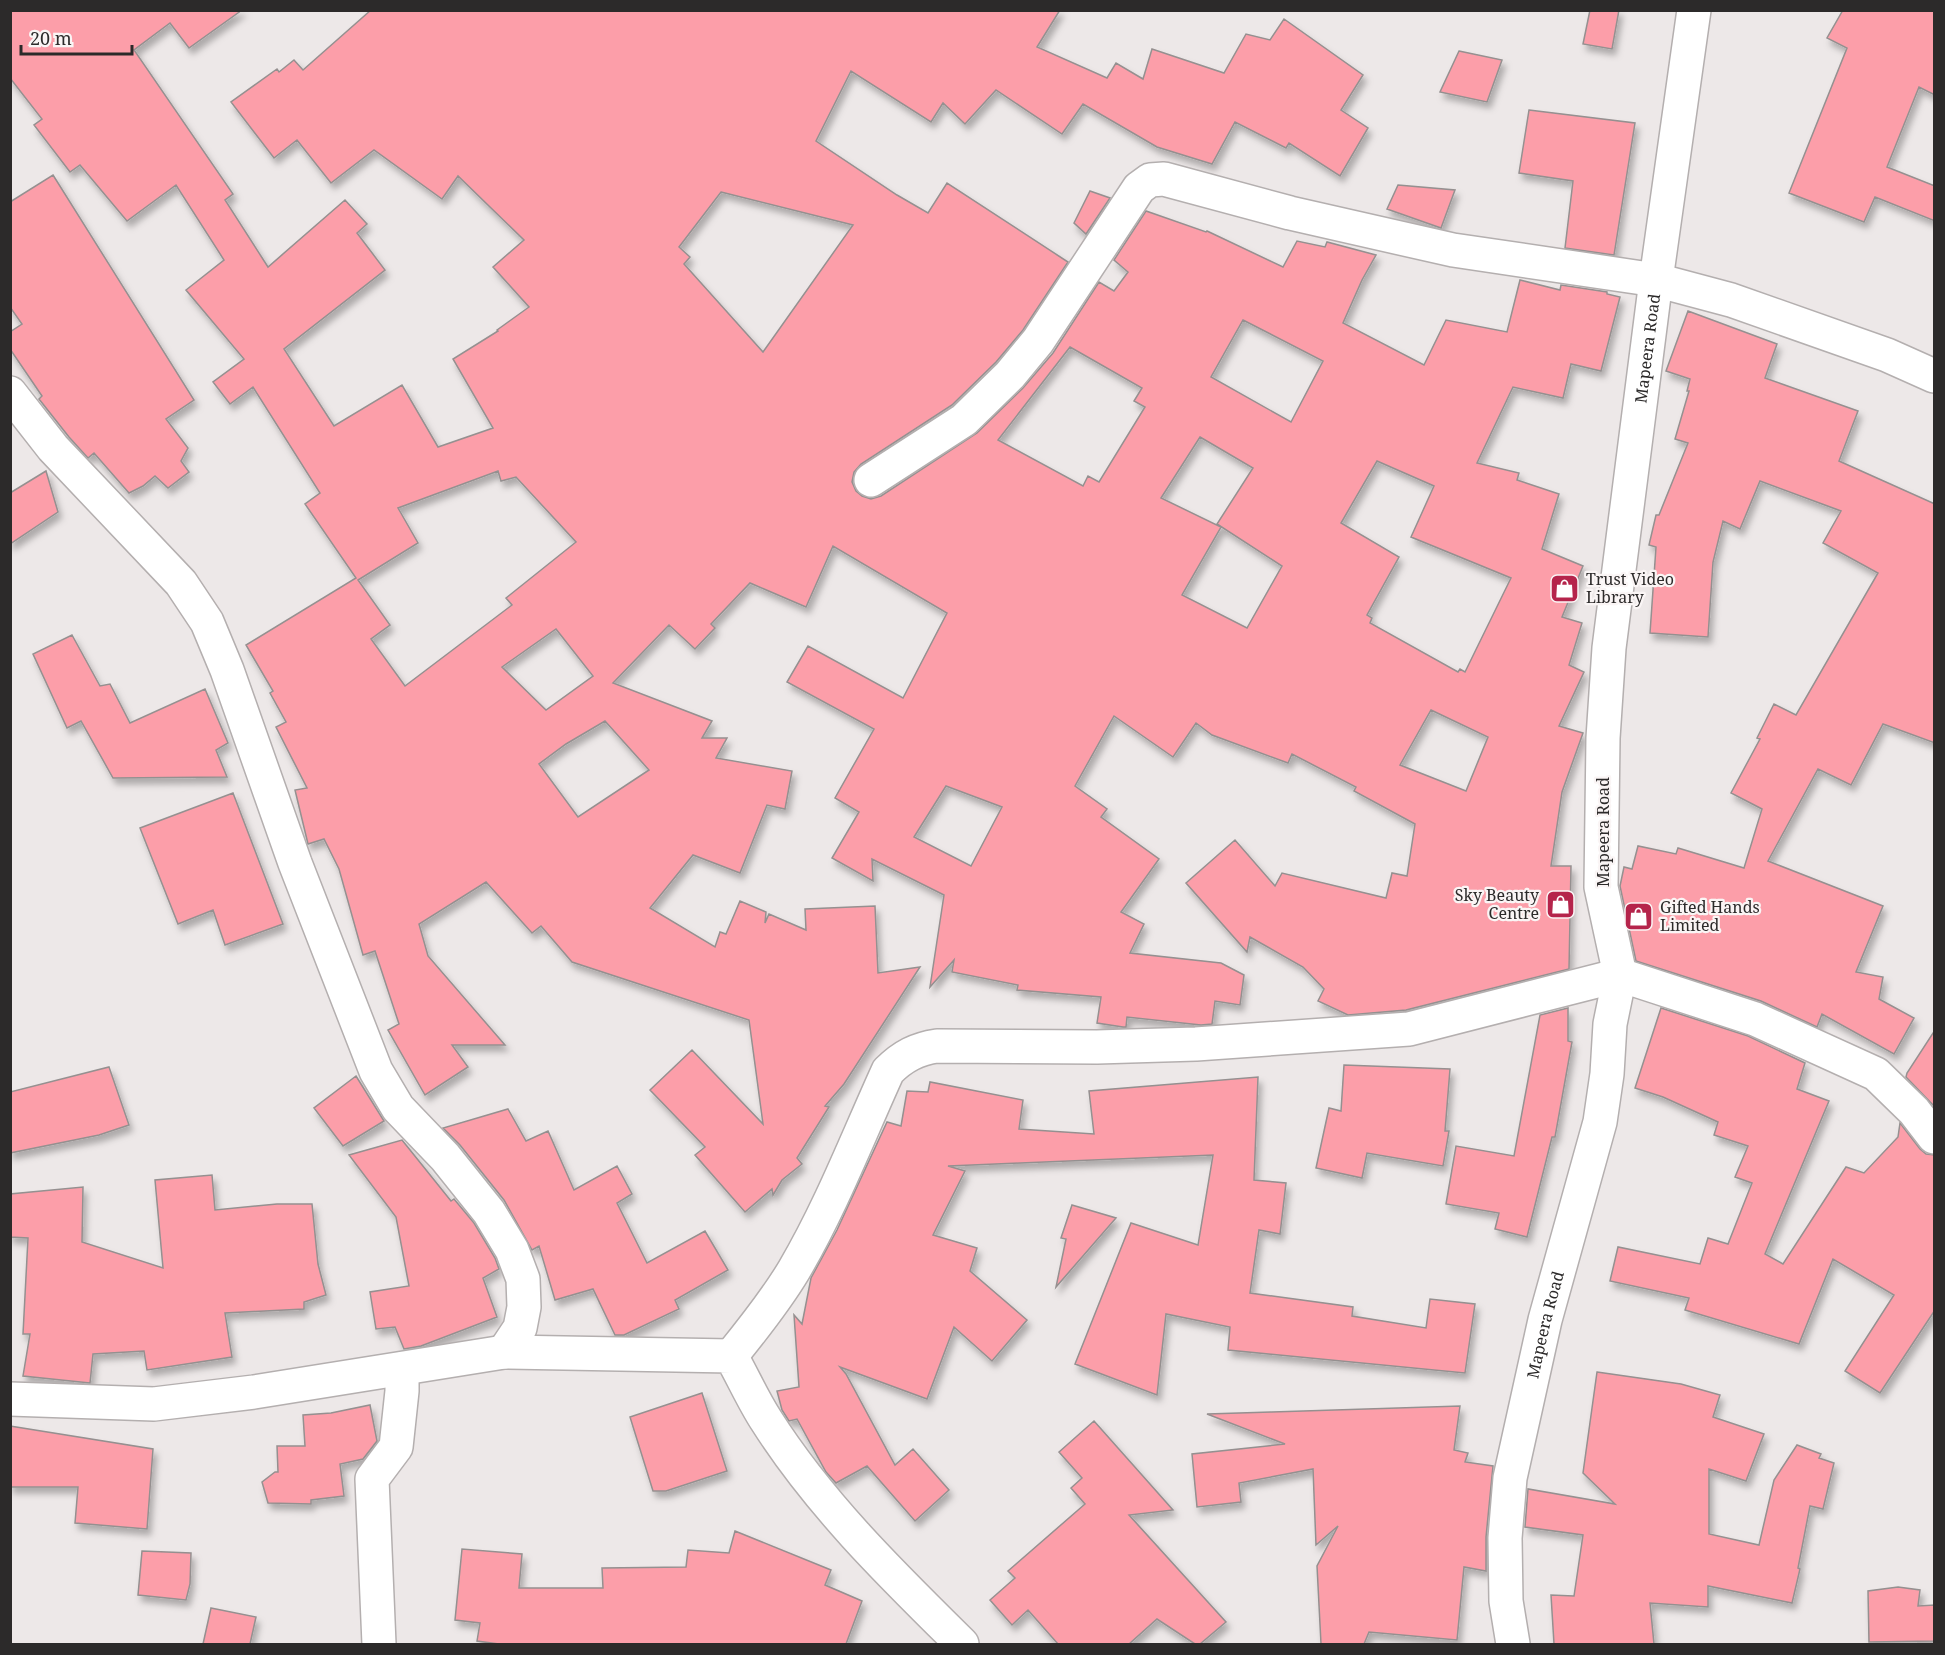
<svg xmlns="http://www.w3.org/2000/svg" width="1945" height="1655" viewBox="0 0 1945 1655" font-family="'Noto Serif',serif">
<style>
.building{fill:#fc9ea9;stroke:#959090;stroke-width:1.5;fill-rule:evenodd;filter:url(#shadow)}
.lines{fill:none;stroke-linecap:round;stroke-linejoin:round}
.minor-casing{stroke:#b4afaf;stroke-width:36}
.minor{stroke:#fff;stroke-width:33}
.labels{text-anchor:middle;stroke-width:4.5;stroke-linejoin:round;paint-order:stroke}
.street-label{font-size:16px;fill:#2c2a2a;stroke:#faf5f5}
.poi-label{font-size:16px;fill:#2c2a2a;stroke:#faf5f5;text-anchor:start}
</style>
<defs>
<filter id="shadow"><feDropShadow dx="3.5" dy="6" stdDeviation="3" flood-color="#0004"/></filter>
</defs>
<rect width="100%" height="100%" fill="#ede8e8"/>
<path class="building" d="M10,10H242L189,48L170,23L134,50L233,194L225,200L268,267L345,200L367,224L357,233L385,270L284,349L334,426L402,385L438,447L493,428L453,359L498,331L497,330L529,307L493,267L524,240L458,176L442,199L374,150L331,183L297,140L274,158L231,102L277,69L279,72L294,60L303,70L371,10H1060L1037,47L1107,78L1116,63L1143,79L1152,49L1224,73L1246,34L1270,40L1284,19L1363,75L1341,110L1368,128L1340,176L1289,143L1286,148L1235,122L1212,164L1157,147L1083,104L1062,134L996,90L965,124L943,103L931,122L851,71L816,141L897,195L928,213L947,183L1068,262L1023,330L996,362L952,405L861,464L854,472L852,482L856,491L862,496L871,499L881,496L977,433L1023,388L1053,353L1099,282L1114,291L1128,272L1114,260L1146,211L1206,232L1207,231L1283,267L1297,241L1325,247L1327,242L1376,255L1362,280L1343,323L1424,365L1446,320L1507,332L1520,280L1560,290L1561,285L1607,292V294L1620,297L1601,371L1571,364L1563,398L1513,387L1477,463L1519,473L1517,480L1559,494L1542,549L1583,566L1562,617L1582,623L1569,665L1584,672L1559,726L1583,733L1562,792L1551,866H1571L1569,969L1406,1010L1348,1015L1318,1001L1324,989L1303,967L1250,937L1247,952L1186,883L1235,840L1275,886L1282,873L1386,898L1392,873L1407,876L1415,824L1354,791L1356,787L1292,754L1288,763L1212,735L1196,723L1173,757L1114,716L1075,786L1107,809L1101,817L1159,859L1121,912L1144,924L1130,953L1221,963L1244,975L1240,1005L1215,1001L1212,1024L1201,1025L1127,1017L1126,1027H1123L1097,1023L1101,997L1017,990L1018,985L952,972L954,960L930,987L944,895L872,859L873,881L832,858L859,812L835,798L874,729L787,682L808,646L903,698L947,613L833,546L806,607L750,583L711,624L715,628L695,649L669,625L613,683L712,721L702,738H727L716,758L792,771L785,809L767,805L740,873L693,855L650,908L715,947L720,932L726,934L740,901L766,912L765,923L769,914L806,930L805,909L875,906L878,973L920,967L844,1084L825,1106L829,1107L797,1158L802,1164L782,1180L773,1195L772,1189L745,1212L695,1155L705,1147L650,1090L692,1050L763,1124L749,1020L572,962L541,926L532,933L486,882L419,924L428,956L505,1045H452L468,1067L425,1095L388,1030L399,1024L375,951L363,955L339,869L324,839L308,844L295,790L307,788L276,727L286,722L270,693L273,691L246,645L356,578L305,504L320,493L253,387L230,404L213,382L244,359L186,290L224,260L176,185L127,221L80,165L70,172L34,125L42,119L10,78ZM721,192L853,225L763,352L684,264L690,257L679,247ZM1243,320L1323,361L1291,422L1211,377ZM1070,347L1142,388L1134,401L1145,407L1099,482L1088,476L1083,486L998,440ZM1200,437L1253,468L1217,524L1282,566L1247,628L1182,595L1221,527L1161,498ZM1377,461L1434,486L1411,537L1511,578L1465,672L1460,669L1458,672L1370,623L1372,618L1367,615L1399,557L1341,523ZM498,471L501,481L516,477L576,542L506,598L512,605L405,686L371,639L390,625L358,580L418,543L398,508ZM556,629L593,676L546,710L502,667ZM1431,710L1488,737L1466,791L1400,765ZM605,721L649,770L578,817L539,764L566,744ZM946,786L1002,807L971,866L914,837Z
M1590,10H1619L1612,49L1583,44Z
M1843,10H1935V95L1919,87L1887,167L1935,186V221L1875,197L1864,222L1789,193L1847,48L1827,38Z
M1459,51L1502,60L1487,102L1440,92Z
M1529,110L1635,123L1614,255L1565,248L1573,181L1519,173Z
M53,175L194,400L166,419L188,448L181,461L189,472L168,488L155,476L143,486L129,493L94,453L88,458L69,437L39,399L42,396L10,349V332L22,324L10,307V202Z
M1398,185L1455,190L1441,228L1387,209Z
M1090,191L1110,198L1086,234L1074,223Z
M1688,311L1777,344L1765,378L1858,411L1839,461L1935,504V743L1883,724L1851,785L1818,769L1768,861L1883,906L1856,972L1883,977L1879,999L1914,1018L1894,1054L1822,1014L1817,1027L1761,1001L1636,961L1620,886L1624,867L1632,869L1638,846L1676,854L1678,848L1744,868L1762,809L1731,793L1760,739L1757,738L1774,704L1796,715L1878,573L1823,543L1841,511L1760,481L1740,529L1723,521L1713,562L1708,637L1650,633L1656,547L1649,545L1656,515H1659L1688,443L1675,439L1689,391H1687L1690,379L1666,371Z
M46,471L58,512L10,544V493Z
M72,635L100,686L110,684L130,723L205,689L228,743L216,750L227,777L113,778L81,721L67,728L33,654Z
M233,793L283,924L225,945L213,910L178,924L140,828Z
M1568,1008V1041L1572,1042L1555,1137H1552L1527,1237L1495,1229L1499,1213L1446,1204L1456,1146L1514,1156L1540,1015Z
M1661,1008L1748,1036L1805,1063L1797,1089L1829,1101L1765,1254L1783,1264L1846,1167L1864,1173L1898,1137L1900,1123L1920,1149L1926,1154L1935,1155V1310L1880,1393L1845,1371L1894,1295L1833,1259L1799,1344L1685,1310L1689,1298L1610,1281L1618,1247L1700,1264L1708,1238L1728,1244L1752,1183L1735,1177L1748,1146L1714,1135L1718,1122L1663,1097L1635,1088Z
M1935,1030V1107L1906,1077L1907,1073Z
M1344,1065L1450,1069L1445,1131H1449L1443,1166L1367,1153L1362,1178L1316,1168L1329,1108L1341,1111Z
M109,1067L129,1125L99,1135L10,1153V1092Z
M356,1076L384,1121L343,1146L314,1108Z
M1258,1077L1254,1180L1286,1183L1280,1234L1259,1230L1250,1293L1353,1307L1352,1316L1426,1328L1430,1299L1475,1304L1465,1373L1228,1350L1230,1327L1166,1314L1157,1395L1075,1364L1131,1223L1198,1245L1213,1155L948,1166L965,1171L933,1235L977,1248L970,1271L1027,1320L992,1361L954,1327L927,1399L840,1367L846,1374L895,1465L913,1449L949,1490L915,1521L867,1466L836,1483L826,1472L797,1419L789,1421L782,1410L777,1391L799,1387L794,1315L802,1324L811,1278L837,1230L887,1122L901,1126L907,1091L928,1092L930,1082L1023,1100L1019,1129L1094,1134L1089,1091Z
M508,1109L526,1141L548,1131L574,1190L617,1166L632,1194L617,1203L647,1263L705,1231L728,1270L675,1300L679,1309L624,1335H615L593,1289L555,1300L539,1246L532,1250L504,1200L460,1145L443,1128Z
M402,1140L451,1201L454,1199L474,1223L495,1258L499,1269L483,1278L497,1317L421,1346L404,1349L395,1327L376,1329L370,1292L409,1286L396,1217L349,1155Z
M212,1175L215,1210L277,1204H312L318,1264L326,1295L304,1302V1309L225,1313L232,1357L147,1370L144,1351L93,1354L90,1383L23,1376L30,1334H23L28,1238L10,1237V1194L83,1187L82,1242L163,1268L155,1180Z
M1072,1205L1116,1218L1056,1287L1066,1239L1061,1238Z
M1597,1372L1681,1384L1720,1395L1713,1417L1764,1434L1746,1481L1709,1469V1534L1759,1545L1774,1480L1797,1445L1821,1454L1819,1458L1834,1463L1823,1509L1810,1506L1798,1568L1800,1569L1792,1603L1708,1586V1607L1650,1603L1654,1644H1554L1551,1595L1574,1596L1583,1535L1525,1527L1528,1489L1615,1504L1583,1473Z
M702,1393L727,1471L666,1491H653L630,1417Z
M370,1405L377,1441L363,1459L340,1464L344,1496L311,1500V1504L268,1503L262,1482L275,1472H278L277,1446H305L303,1415L331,1413Z
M1460,1406L1454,1450L1468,1453L1465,1462L1493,1466L1486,1537V1571L1464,1567L1457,1640L1369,1632L1364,1644H1321L1317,1566L1338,1526L1316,1545L1313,1469L1239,1483L1241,1502L1197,1507L1192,1454L1285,1444L1207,1414Z
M1094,1421L1173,1510L1129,1515L1226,1622L1200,1644H1195L1157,1619L1129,1644H1058L1028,1610L1012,1625L990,1600L1015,1578L1008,1571L1085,1504L1071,1488L1082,1478L1059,1452Z
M10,1426L153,1449L147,1529L75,1523L78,1487H10Z
M735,1531L831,1570L825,1585L862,1601L846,1644H499L477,1641L480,1623L455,1620L462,1549L522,1554L519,1588H603L602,1568L686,1567L688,1550L729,1553Z
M142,1551L191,1553L190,1584L186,1600L138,1595Z
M1898,1587L1920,1590L1918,1606L1935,1605V1641L1869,1642L1868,1591Z
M211,1608L256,1617L250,1644H203Z"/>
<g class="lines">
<defs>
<g id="minor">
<path d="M10,393L53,448L181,583L207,622L227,670L295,863L376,1071L398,1108L445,1157L489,1212L512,1250L523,1279L524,1307L520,1328L504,1352"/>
<path d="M871,480L964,420L1010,375L1038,341L1139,188L1150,180L1164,179L1290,213L1453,250L1656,280L1731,300L1887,355L1934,376"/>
<path d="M731,1356C753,1329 776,1300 794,1270C831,1207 858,1137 888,1071C903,1056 917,1049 937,1046L1097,1047L1196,1044L1409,1029L1620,975L1755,1019L1876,1074L1914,1111L1934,1137"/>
<path d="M10,1399L154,1404L254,1392L504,1352L731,1356C743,1377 753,1400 766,1420C820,1505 892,1575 962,1644"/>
<path d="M379,1644L372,1479L396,1447L402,1391V1369"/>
<path id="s1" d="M1513,1644L1506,1601L1505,1538L1510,1478L1545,1320L1600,1122L1607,1074L1610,1024L1620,975L1601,887L1603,738L1609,648L1656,280L1694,10"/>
</g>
</defs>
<use href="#minor" class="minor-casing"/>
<use href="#minor" class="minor"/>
</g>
<defs>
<symbol id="shop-square" viewBox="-11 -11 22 22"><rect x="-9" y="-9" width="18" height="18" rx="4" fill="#b5244b" stroke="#faf5f5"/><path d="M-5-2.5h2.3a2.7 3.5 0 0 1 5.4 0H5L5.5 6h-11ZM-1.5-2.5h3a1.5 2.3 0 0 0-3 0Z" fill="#fff"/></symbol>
</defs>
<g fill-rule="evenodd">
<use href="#shop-square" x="1548" y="572" width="33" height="33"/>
<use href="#shop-square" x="1544" y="888" width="33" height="33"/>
<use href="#shop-square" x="1622" y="900" width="33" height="33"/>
</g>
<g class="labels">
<g class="street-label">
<text dy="6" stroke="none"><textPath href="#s1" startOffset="1314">Mapeera Road</textPath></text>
<text transform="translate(1603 832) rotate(-90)" y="6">Mapeera Road</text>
<text dy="6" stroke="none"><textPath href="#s1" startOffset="324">Mapeera Road</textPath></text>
</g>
<g class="poi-label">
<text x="1586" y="585">Trust Video<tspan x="1586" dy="18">Library</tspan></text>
<text x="1539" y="901" text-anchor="end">Sky Beauty<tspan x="1539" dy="18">Centre</tspan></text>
<text x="1660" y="913">Gifted Hands<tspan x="1660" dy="18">Limited</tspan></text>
</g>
</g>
<rect width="1945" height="1655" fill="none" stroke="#2c2a2a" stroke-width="24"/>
<path d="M21 45v9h111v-9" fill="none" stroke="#2c2a2a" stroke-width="3"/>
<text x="30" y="45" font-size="18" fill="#2c2a2a" stroke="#faf5f5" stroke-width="4.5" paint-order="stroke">20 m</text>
</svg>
